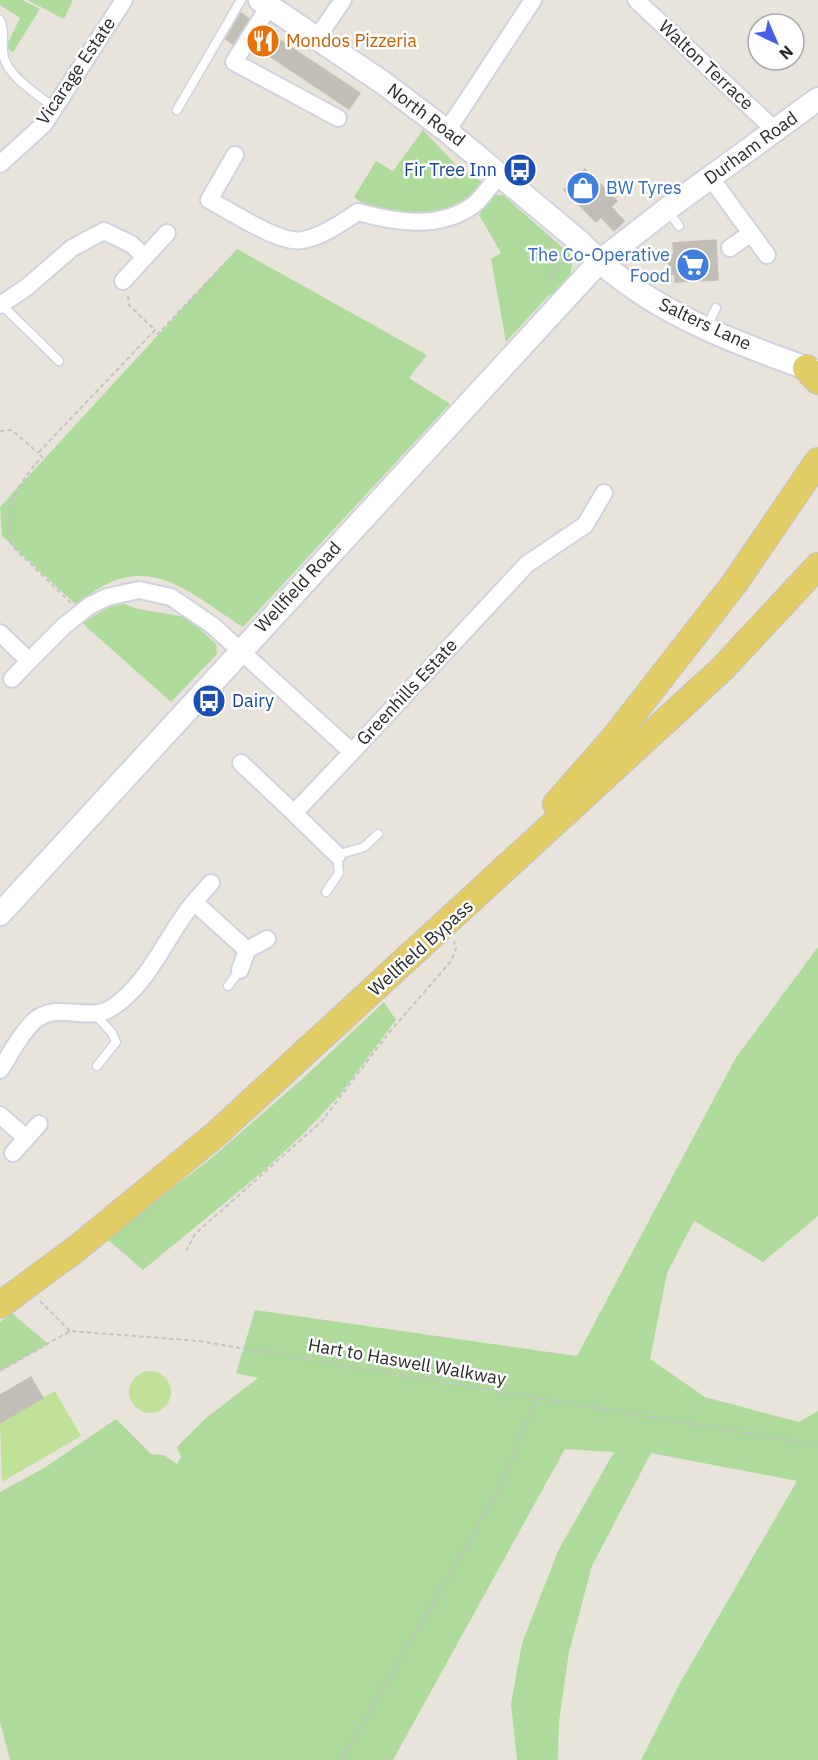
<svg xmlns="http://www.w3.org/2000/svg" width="818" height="1760" viewBox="0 0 818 1760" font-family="'IBM Plex Sans',sans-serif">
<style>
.green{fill:#aedb9c}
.pitch{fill:#bfe198}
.building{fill:#c1bdb7;stroke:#c4bfb5;stroke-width:1.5}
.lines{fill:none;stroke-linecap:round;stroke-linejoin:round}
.lane-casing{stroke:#d0d2e0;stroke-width:11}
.street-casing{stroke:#d0d2e0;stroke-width:20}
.secondary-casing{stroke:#d0d2e0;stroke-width:26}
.primary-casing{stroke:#c3c3c3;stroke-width:28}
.path{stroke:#c3c3c3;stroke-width:2;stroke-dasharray:4.5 3;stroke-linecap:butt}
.lane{stroke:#fff;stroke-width:8}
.street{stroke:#fff;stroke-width:16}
.secondary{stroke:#fff;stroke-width:22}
.primary{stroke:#e2cc66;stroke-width:26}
.labels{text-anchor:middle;stroke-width:5;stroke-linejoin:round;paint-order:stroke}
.food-label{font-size:18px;fill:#c56008;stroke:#fff;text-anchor:start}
.street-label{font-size:18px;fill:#282828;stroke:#fff}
.transit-label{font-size:18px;fill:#164399;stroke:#fff;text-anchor:end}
.shop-label{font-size:18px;fill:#366cbe;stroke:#fff;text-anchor:start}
</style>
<rect width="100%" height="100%" fill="#e9e4db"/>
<path class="green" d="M0,0H22L40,9L13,52L6,47L20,18L0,5Z
M27,0H73L64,19Z
M423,130L458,167L484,183C480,189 475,197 469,202C439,228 383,220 354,197L376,161L393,171Z
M494,195H503L570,254C577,270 565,292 548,296L506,342L491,259L501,253L479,215Z
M237,249L427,355L409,378L450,404L243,627C201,602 160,558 107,584C96,589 86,598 75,604L2,536L0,507Z
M125,604L138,609L187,617L216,644L217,654L171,702L82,623L112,605Z
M818,947V1216L763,1262L694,1221L667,1273L650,1359L705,1397L799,1422L818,1411V1760H641L680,1683L797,1481L651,1453L592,1566L569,1652L559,1722L558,1760H517L511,1704L522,1643L558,1551L614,1452L565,1449L393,1760H10L0,1722V1492L44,1468L116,1419L151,1454L164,1455L177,1464L181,1457L177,1447L206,1418L258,1378L236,1373L255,1310L577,1356L735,1059Z
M384,1002L396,1020L339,1096L303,1134L266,1169L143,1270L107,1239L214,1156L300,1081Z
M12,1313L48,1344L0,1371V1322Z"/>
<path class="pitch" d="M129 1392a21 21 0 1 1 42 0a21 21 0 1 1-42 0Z
M55,1391L81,1436L2,1482L0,1423Z"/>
<path class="building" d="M241,13L249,19L233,44L226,39Z
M266,31L360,93L349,109L256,47Z
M585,169L617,201L611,207L624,221L614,231L601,217L596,222L564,190Z
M716,240L718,280L675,282V274L670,275L668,255L674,254L673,243Z
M31,1377L43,1398L0,1423V1395Z"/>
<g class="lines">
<defs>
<path id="lane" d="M0,20C5,31 2,40 3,52C5,76 37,93 54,108
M177,110L241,0
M667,209L679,226
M1,304L59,361
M707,327L716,308
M326,892L339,873L337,855L364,847L378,834
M228,986L240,970
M96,1015L112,1033L116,1042L97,1066"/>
<path id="street" d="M636,0L775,130
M269,6L234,62L338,118
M317,38L343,0
M447,131L533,0
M235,155L209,200C231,211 280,245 303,240C323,236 341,223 358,212C394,222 438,230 472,206C482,199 491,184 500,174
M0,164L44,124L124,0
M710,177L767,255
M730,248L751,233
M123,281L167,233
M0,305L27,287L72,248L104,231L131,244L145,257
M0,633L29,661L64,626L89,606L107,597L139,590L171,597L212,625L352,752L527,564L585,525L604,493
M12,679L29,661
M241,763L294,813
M337,855L294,813L352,752
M194,902L211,883
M240,970L247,950L267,939
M0,1070C10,1055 20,1034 34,1021C58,1000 88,1024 113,1007C150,982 166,936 194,902L247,950
M0,1115L26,1138
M13,1153L39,1124"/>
<path id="secondary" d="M260,0L382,82L447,131L580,242C642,309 734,343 818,372
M0,914L599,262L667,209L818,99"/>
<path id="primary" d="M806,368L818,381
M556,804L614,738L734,584L818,461
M0,1305L76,1249L215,1135L722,669L818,566"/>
</defs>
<use href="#lane" class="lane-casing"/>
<use href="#street" class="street-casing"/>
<use href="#secondary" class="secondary-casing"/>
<use href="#primary" class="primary-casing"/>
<path class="path" d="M549,239L553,284
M552,275L568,257
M128,296L129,305L155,330
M0,431L12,430L38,453
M71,603L12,546C0,511 19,482 42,457L38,453L155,330L158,334L225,263
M186,1251L195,1234L322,1121L387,1035L451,961L456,949L454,941
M40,1301L70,1331
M0,1371L70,1331L199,1341L818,1445
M341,1760L499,1490L536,1398"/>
<use href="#lane" class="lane"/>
<use href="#street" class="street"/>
<use href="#secondary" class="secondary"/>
<use href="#primary" class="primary"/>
</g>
<defs>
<symbol id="restaurant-disc" viewBox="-11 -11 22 22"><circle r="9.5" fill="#e8710a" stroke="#fff"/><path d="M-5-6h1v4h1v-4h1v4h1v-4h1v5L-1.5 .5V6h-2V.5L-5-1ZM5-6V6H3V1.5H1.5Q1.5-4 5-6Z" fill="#fff"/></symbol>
<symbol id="bus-disc" viewBox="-11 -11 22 22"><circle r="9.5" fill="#1a4fb4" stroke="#fff"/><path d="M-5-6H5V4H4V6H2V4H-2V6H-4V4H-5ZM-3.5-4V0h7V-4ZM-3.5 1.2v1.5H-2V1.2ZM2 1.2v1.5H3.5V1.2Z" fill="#fff"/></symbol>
<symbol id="shop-disc" viewBox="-11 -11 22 22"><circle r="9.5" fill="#3f7fe0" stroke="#fff"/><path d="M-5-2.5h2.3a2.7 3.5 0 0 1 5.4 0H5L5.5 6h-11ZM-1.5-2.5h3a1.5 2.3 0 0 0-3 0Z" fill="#fff"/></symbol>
<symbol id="supermarket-disc" viewBox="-11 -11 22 22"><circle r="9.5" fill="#3f7fe0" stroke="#fff"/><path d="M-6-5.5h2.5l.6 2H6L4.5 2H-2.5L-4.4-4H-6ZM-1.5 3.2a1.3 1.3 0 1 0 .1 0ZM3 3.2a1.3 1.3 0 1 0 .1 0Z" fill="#fff"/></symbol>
</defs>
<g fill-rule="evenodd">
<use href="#restaurant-disc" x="244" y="22" width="38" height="38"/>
<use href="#bus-disc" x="501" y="151" width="38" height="38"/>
<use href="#shop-disc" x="564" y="169" width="38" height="38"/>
<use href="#supermarket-disc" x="674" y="246" width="38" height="38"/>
<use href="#bus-disc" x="190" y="682" width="38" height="38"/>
</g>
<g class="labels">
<g class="food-label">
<text x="286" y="47">Mondos Pizzeria</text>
</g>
<g class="street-label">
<text transform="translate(706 65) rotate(43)" y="6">Walton Terrace</text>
<text transform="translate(76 71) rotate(-56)" y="6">Vicarage Estate</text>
<text transform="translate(426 115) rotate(37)" y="6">North Road</text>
<text transform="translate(751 148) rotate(-36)" y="6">Durham Road</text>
<text transform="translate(705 324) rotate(25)" y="6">Salters Lane</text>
<text transform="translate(298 587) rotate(-47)" y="6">Wellfield Road</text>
<text transform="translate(407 692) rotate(-47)" y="6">Greenhills Estate</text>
<text transform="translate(421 948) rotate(-42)" y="6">Wellfield Bypass</text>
<text transform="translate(407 1362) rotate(10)" y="6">Hart to Haswell Walkway</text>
</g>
<g class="transit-label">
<text x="497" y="176">Fir Tree Inn</text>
<text x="232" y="707" text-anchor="start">Dairy</text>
</g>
<g class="shop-label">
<text x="606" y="194">BW Tyres</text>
<text x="670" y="261" text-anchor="end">The Co-Operative<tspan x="670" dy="21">Food</tspan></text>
</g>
</g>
<g transform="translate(776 42) rotate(136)"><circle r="28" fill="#ffffff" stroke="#a9a9a9" stroke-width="1.5"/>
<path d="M0-4.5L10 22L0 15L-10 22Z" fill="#495ee8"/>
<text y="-9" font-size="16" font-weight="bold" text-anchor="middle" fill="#282828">N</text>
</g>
</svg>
